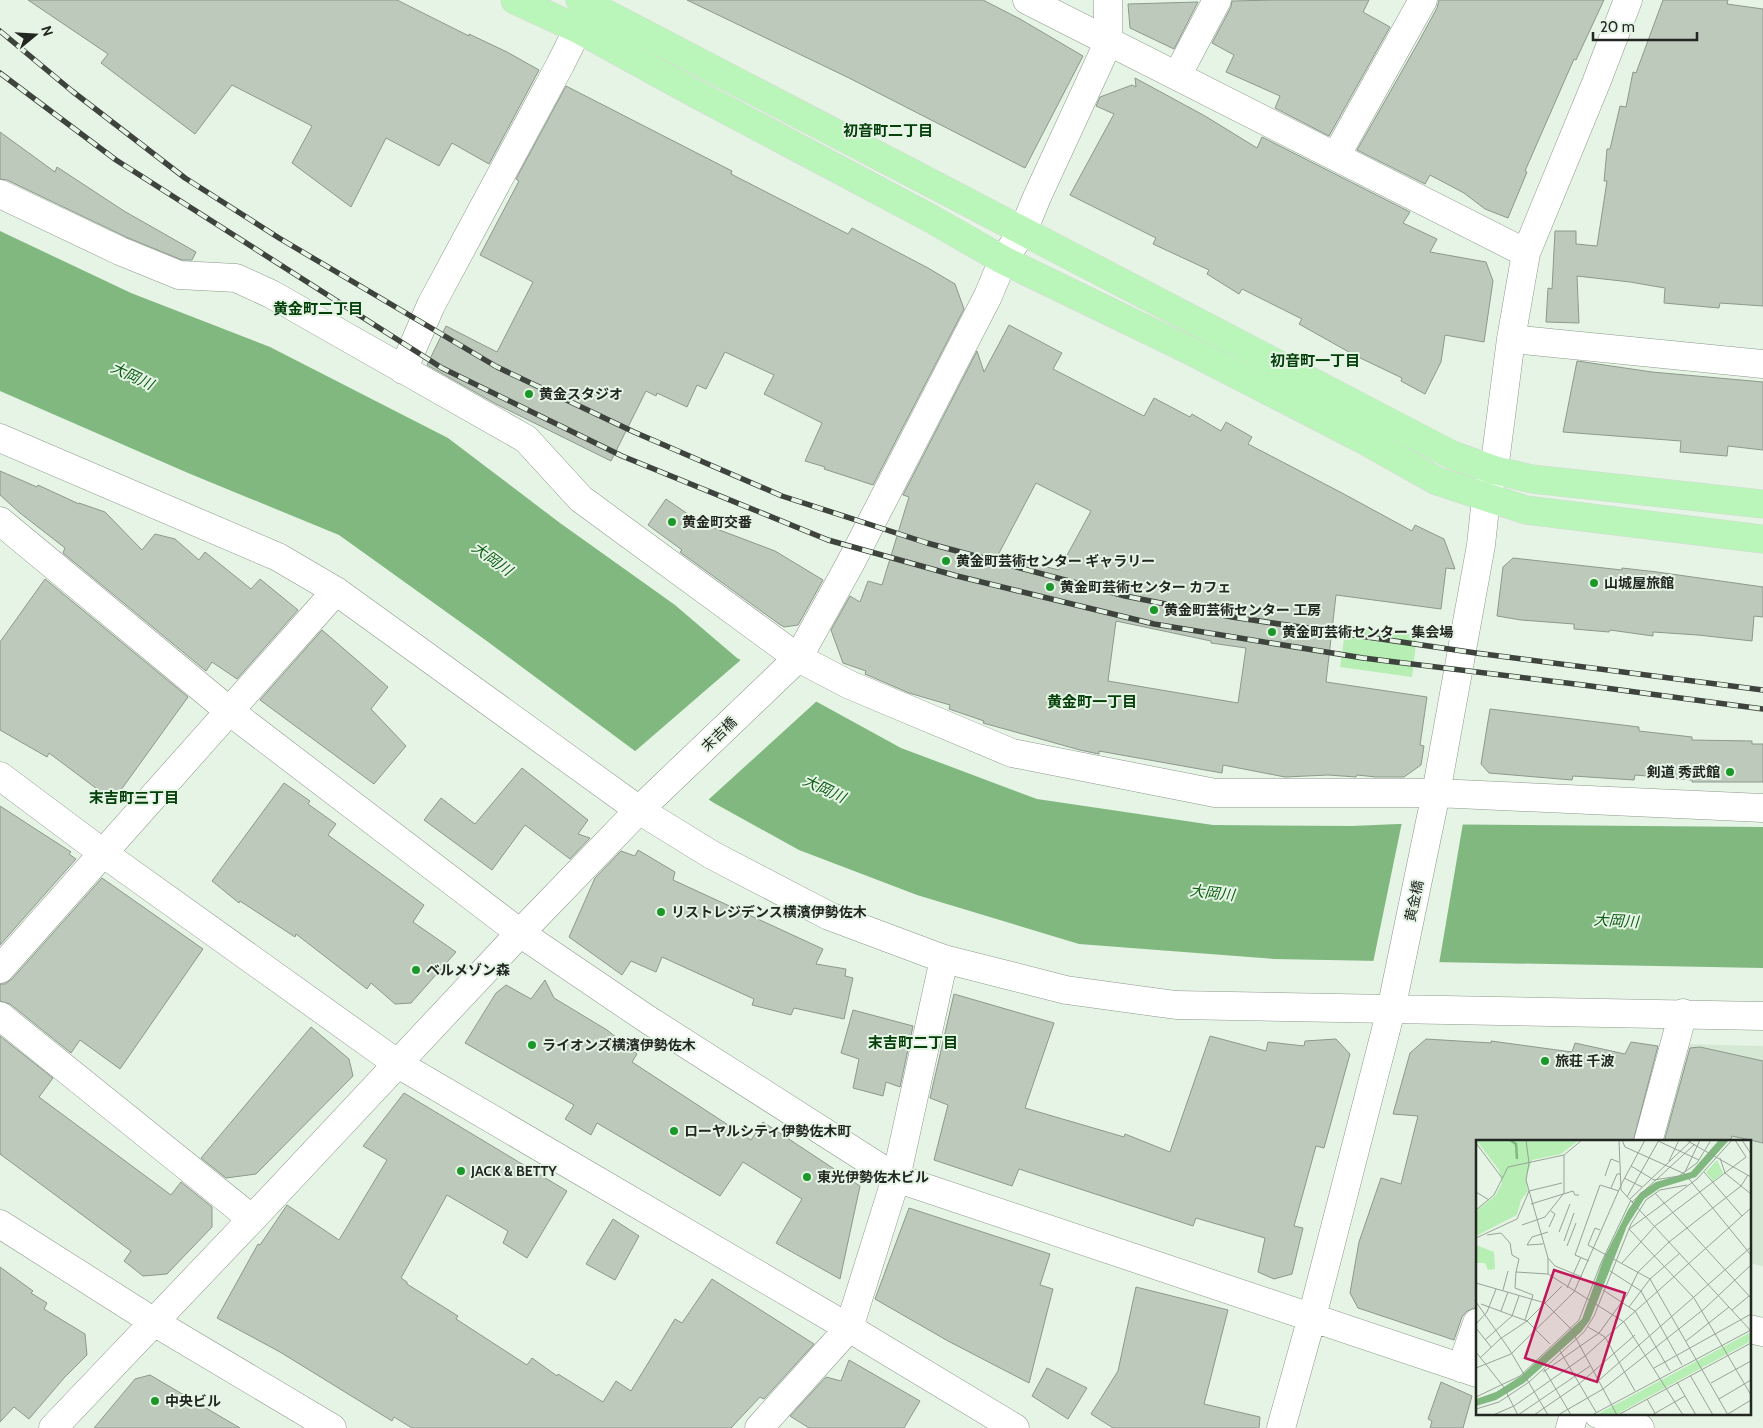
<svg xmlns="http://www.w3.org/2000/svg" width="1763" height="1428" viewBox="0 0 1763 1428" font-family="Cabin,'Noto Sans JP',sans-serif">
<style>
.built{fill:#d5e8d4}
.green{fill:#b6eeb4}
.water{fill:#80b87f}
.pier{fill:#e6f4e5}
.building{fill:#bcc9bb;stroke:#8c998c;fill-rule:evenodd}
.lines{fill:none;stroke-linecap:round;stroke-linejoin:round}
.minor-casing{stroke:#8c988b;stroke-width:29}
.major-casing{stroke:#d7d8d7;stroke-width:29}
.minor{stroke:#fff;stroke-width:28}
.major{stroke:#baf5ba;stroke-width:28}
.rail-casing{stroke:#3e443d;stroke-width:5.5}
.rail{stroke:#e6f4e5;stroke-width:4;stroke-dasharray:11;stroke-linecap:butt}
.poi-dot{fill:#1c9729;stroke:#e6f4e5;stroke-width:2}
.labels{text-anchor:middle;stroke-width:4;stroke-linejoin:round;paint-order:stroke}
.poi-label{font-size:14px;font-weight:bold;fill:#222721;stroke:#e6f4e5;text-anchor:start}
.street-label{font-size:14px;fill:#222721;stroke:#e6f4e5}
.neighbourhood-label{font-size:15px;font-weight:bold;fill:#05400b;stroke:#e6f4e5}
.water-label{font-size:15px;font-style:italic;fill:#0d5f16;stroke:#e6f4e5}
.inset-river{fill:none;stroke:#80b87f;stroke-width:2.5}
.inset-road{fill:none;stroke:#98a297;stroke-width:1}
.view{fill:#c2185b;fill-opacity:0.15;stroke:#c2185b;stroke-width:2.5}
.inset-edge{fill:none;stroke:#222721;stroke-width:2.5}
</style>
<rect width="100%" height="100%" fill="#e6f4e5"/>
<path class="built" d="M1683,1044L1763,1046V1266L1749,1263V1142H1657Z"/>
<path class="green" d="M1346,625L1417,635L1412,677L1340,667Z"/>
<path class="water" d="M0,231L131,293L270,347L448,438L560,523L675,605L737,658L901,748L1037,799L1213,825L1352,826L1398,824L1763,827V968L1274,959L1079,944L917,895L799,850L714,803L635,751L484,639L339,535L188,473L0,391Z"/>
<path class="pier" d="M743,658L818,700L707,801L633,753Z
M1402,822L1463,823L1439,964L1373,963Z"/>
<path class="building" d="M28,0H397L469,36V34L507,52L539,70L489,164L452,143L439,166L386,138L351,207L292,163L312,126L232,85L195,134L101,63L108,54Z
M687,0H983L1020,19L1083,56L1025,168L849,78Z
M1276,0H1369L1363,12L1390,27L1329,136L1275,108L1280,96L1226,72L1234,55L1212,43L1231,7L1232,1Z
M1439,0H1604L1576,60L1574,59L1525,171L1527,172L1508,218L1485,209L1464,193L1430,175L1425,184L1357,150L1418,43L1437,8Z
M1663,0H1728L1727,4L1763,9V306L1720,303L1719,308L1664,303L1665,288L1630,282L1577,276L1579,323L1546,322L1548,288L1552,289L1555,231H1576V244L1597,246L1607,181H1604L1607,149H1610L1620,106L1626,107L1633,72L1636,73Z
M1198,2L1174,49L1130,28L1128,4Z
M1135,78L1205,116L1257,148L1262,137L1410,212L1403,223L1437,239L1430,252L1486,262L1493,281L1484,342L1445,335L1441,362L1425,394L1401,381L1402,378L1356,356L1299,324L1302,319L1242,289L1239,294L1207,274L1209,270L1153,244L1156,238L1070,195L1114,114L1096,106L1100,97L1132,85L1136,87Z
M566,86L732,171L731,174L848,234L852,228L928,268L955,284L964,309L873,485L824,469L825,467L805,461L822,423L764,394L774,375L725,352L706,389L697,385L687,407L657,393L656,396L646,391L611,461L496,404L427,365L446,326L497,352L533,282L480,255L519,181L516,179Z
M0,132L55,172L57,167L124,211L196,252L192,260H182L126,237L7,180L0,179Z
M1009,325L1062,353L1053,369L1144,416L1154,398L1190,417L1192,414L1221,431L1226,422L1252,437L1248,444L1342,493L1412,531L1415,525L1444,539L1455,569L1446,568L1441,609L1336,595L1326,682L1427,697L1420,745L1424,746L1421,765L1404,777H1376L1357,775L1356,777L1328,775L1285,777L1223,765L1222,773L1099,751V754L1080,750L983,723L984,721L949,709L950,705L909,693L865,674L866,671L843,663L831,630L850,596L860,602L868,581L882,585L909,497L903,495L977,351L984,372ZM1036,483L1091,511L1059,570L998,555ZM1116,621L1211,641V643L1246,648L1238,703L1108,681Z
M1577,361L1652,372L1763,382V450L1728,446L1727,456L1680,452L1681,441L1563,432Z
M0,471L37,487L38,485L79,504V503L105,512L142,550L155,534L175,539L199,560L205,552L251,589L260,579L298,610L237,679L212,662L206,671L63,553L65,548L20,513L0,495Z
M666,499L701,523L775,551L823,580L798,625L784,627L779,624L680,552L682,550L648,525Z
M1513,558L1622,570V568L1657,572L1763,587V617L1754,616L1752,641L1698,635L1653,632V636L1610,630L1609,632L1574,629V624L1521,620L1497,616L1503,567Z
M45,579L188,697L113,801L49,753L47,757L0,730V642Z
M322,630L388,687L371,709L406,746L374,784L260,700Z
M1490,709L1639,727V731L1692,737V740L1752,741V744H1763V782H1692V780L1635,775L1634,780L1573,776L1572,780L1489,773L1481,764Z
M522,768L588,820L578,834L590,838L570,859L525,825L492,870L424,820L441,798L475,824Z
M284,783L310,801L308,804L336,824L328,835L424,905L413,922L456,952L411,1003L395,1004L371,983L367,989L296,934L295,937L240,901L239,903L212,881Z
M0,806L71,852L69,854L76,859L0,945Z
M638,850L675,872L673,880L823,949L816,964L846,969L845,976L853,978L844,1019L794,1008L791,1015L752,1005L754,999L662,957L656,972L631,961L622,975L569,937L595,878L621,851L635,856Z
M102,878L203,949L120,1069L80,1040L71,1053L10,1004L0,1001V984H5L12,979Z
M545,980L554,998L607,1030L637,1054L632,1062L751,1140L763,1122L860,1186L840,1279L776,1243L802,1199L743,1162L720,1196L597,1123L591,1135L565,1119L574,1105L465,1043L496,993L506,985L531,999Z
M954,994L1054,1023L1025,1108L1124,1137L1125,1134L1170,1152L1210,1036L1266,1051L1268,1042L1304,1046L1305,1041L1336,1039L1350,1054L1324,1148L1316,1146L1294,1226L1303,1228L1292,1274L1274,1279L1258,1272L1265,1238L1196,1218L1193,1226L1019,1169L1012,1186L934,1160L948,1105L930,1098Z
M853,1010L913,1026L900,1087L886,1082L883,1096L853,1088L859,1059L841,1053Z
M311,1027L349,1059L353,1076L256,1174L226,1178L201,1158Z
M0,1036L53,1078L39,1097L171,1195L181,1182L212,1207V1227L167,1274L143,1276L124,1261L131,1251L0,1154Z
M1426,1039L1491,1043V1041L1572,1052L1575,1043L1625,1054L1631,1042L1658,1046L1633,1142H1477V1303L1475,1308L1467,1311L1462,1317L1454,1340L1358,1308L1350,1293L1359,1242L1381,1178L1401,1184L1418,1116L1393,1114L1410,1053Z
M1700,1047L1763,1061V1143L1732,1136L1730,1142H1664L1690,1048Z
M404,1093L567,1191L527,1258L503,1243L508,1231L447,1195L401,1278L407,1282V1284L458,1316L456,1319L527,1365L532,1358L557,1376L558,1374L603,1402L616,1381L631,1391L675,1319L682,1323L712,1279L814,1344L764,1399L760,1397L731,1428H412L394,1417L392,1421L280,1352L217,1318L258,1244L260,1245L287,1205L339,1240L387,1160L363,1146Z
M909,1208L1050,1254L1040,1285L1053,1289L1029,1383L948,1341L875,1299Z
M613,1219L639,1236L615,1280L586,1264Z
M0,1267L33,1291L31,1293L47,1303L44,1309L85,1334L87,1355L64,1378L29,1419L14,1407L0,1422Z
M1136,1287L1228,1310L1204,1404L1260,1417L1259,1428H1113L1091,1414L1118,1371Z
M849,1360L920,1401L904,1428H809L790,1416L826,1377L841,1381Z
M1047,1368L1087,1388L1068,1419L1032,1396Z
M150,1375L240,1428H94L135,1379Z
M1441,1382L1472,1396L1463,1428H1430L1432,1421L1428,1419Z"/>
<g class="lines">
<defs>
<path id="minor" d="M1027,0L1526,253
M1177,76L1217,0
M1336,156L1423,0
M0,194L120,251L179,275L236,278L271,294L526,439L581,499L798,658L850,685L1012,753L1215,793H1436L1763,808
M1511,339L1763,364
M403,370L431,305L560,65L578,29L591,10
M0,438L278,557L336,591L639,810L712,855L829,916L944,959L1066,990L1176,1005L1763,1016
M0,521L228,710L520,933L647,1019L896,1178L1477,1373
M0,776L103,853L398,1064L849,1328L1015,1428
M0,969L336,591
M0,1016L252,1219
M1648,1142L1683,1013
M0,1224L154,1322L332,1428
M1749,1329L1763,1332
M1461,1368L1477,1323
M1598,1414L1640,1428
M53,1428L252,1219L520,933L639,810L798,658L850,564L988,296L1003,260L1023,231L1037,197L1108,43V0
M759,1428L849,1328L896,1178L944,959
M1281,1428L1312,1317L1391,1010L1436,793L1481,545L1486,498L1494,470L1511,339L1526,253L1596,83L1628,0
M1570,1428L1574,1414"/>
<path id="major" d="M515,0L578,29L689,90L930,218L1003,260L1193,352L1366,441L1437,481L1526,510L1763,539
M580,0L1452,455L1494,470L1532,479L1763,504"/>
</defs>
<use href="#minor" class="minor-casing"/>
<use href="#major" class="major-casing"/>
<use href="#minor" class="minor"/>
<use href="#major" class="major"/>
<defs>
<path id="rail" d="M0,31L72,91L185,178L279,238L497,367L634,432L782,496L927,543L1125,596L1232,617L1476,653L1763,690
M0,73L116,160L442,368L622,456L828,540L957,576L1154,624L1363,658L1583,685L1763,709"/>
</defs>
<use href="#rail" class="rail-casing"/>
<use href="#rail" class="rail"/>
</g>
<g class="poi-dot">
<circle cx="529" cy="394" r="5"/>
<circle cx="672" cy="522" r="5"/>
<circle cx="946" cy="561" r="5"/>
<circle cx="1594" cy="583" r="5"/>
<circle cx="1050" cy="587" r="5"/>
<circle cx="1154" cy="610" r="5"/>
<circle cx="1272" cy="632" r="5"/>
<circle cx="1730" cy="772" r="5"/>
<circle cx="661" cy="912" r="5"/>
<circle cx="416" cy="970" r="5"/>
<circle cx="532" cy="1045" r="5"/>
<circle cx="1545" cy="1061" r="5"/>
<circle cx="674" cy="1131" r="5"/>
<circle cx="461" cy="1171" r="5"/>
<circle cx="807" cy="1177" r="5"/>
<circle cx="155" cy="1401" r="5"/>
</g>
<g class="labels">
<g class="poi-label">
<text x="539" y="399">黄金スタジオ</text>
<text x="682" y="527">黄金町交番</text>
<text x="956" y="566">黄金町芸術センター ギャラリー</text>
<text x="1604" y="588">山城屋旅館</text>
<text x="1060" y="592">黄金町芸術センター カフェ</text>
<text x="1164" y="615">黄金町芸術センター 工房</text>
<text x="1282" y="637">黄金町芸術センター 集会場</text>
<text x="1720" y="777" text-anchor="end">剣道 秀武館</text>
<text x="671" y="917">リストレジデンス横濱伊勢佐木</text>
<text x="426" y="975">ベルメゾン森</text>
<text x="542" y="1050">ライオンズ横濱伊勢佐木</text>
<text x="1555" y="1066">旅荘 千波</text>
<text x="684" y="1136">ローヤルシティ伊勢佐木町</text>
<text x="471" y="1176">JACK &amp; BETTY</text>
<text x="817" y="1182">東光伊勢佐木ビル</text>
<text x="165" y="1406">中央ビル</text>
</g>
<g class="street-label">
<text transform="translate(719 734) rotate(-44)" y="5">末吉橋</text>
<text transform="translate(1414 901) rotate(-78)" y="5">黄金橋</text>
</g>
<g class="neighbourhood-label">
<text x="888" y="136">初音町二丁目</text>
<text x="318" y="314">黄金町二丁目</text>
<text x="1315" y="366">初音町一丁目</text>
<text x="1092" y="707">黄金町一丁目</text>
<text x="134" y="803">末吉町三丁目</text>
<text x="913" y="1048">末吉町二丁目</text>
</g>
<g class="water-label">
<text transform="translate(132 376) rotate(25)" y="5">大岡川</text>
<text transform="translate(492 559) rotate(36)" y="5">大岡川</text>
<text transform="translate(824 789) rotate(25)" y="5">大岡川</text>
<text transform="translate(1212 893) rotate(6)" y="5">大岡川</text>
<text transform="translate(1616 921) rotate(3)" y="5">大岡川</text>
</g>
</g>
<g transform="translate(1476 1140)">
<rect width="275" height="275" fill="#e6f4e5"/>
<path d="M0,0H103L85,14L56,20L50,38L52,51L45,60L41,75L0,96V71L20,55L26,43L23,30ZM241,20L247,33L237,41L230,32ZM0,105L18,112L19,129L12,130L9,123H0ZM275,192V201L139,275H120Z" fill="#b6eeb4"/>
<path d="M243,0H253L220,37L184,48L168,59L151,86L114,180L105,192L48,243L20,260L0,266V259L20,252L45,236L106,179L127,120L152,70L164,53L180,42L215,32Z" fill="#80b87f"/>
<path class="inset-river" d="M34,0L40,4L41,19"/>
<path class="inset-road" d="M50,0L53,23L50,40L72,118V134L148,182L207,275M143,0L145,50L275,191M146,0L149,7L209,34M180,0L223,20M210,0L275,37M266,0L275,14M0,3L26,38M244,18L249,33L275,54M193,21L203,0M155,26L178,40L203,36L221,23L235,0M209,32L224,0M228,32L266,76M209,34L275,115M129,36L135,19L143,22M148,38L166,47M135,48L141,34H144M0,52L13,60M179,53L275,158M151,57L183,0M154,59L216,0M156,62L219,4M55,64L97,51L99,55H103M0,70L18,55L32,27L88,15L106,0M46,85L69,77L88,53V15M73,87L79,74L75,71M153,89L218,158L275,255M153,89L221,39L256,0M124,90L119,88L112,105L174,139L252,275M83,92L94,64M11,95L25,93L34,103L36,115L43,119L40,132L72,134M0,98L41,79L53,51L86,43M88,101L98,73M67,104L51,105L56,97L72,92M91,106L100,83M72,118L79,126L106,137M113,121L99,115L124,45L143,51M146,123L179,86L270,17L259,0M134,131L165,151L206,225M40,132L39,148L57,155L49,180M0,143L69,163L95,189L141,275M91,148L105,117M27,150L32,131M127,150L159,171L194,231M0,162L33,209L72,275M5,164L51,181L74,204M153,167L174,139L204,113M256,170L273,156M25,171L32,152M0,184L11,172L20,149M112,187L129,197L159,251M0,188L15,207M9,200L36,176L43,156M210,201L253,167M84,211L120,272M0,212L27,246L42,275M4,218L24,199L51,181L86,146M0,228L35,214L98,152L146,43L169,0M178,228L275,174M68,229L95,275M67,232L123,193L151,155L162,132L193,102L265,46L272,35M214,235L237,275M122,241L275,107M201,242L220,275M235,243L275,221M0,257L44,236L103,180L125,123L155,60M171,259L179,273M243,259L275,240M0,269L23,262L53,242L108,192L118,176L155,84L170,60L184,50L211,45M252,274L275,260M17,275L38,266L109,216L275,68M42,275L114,226M58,275L103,244L159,195M82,275L127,249L228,169L275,125M116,275L275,190M142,275L275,203M176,275L209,256"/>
<path class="view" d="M78,130L149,153L121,242L49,218Z"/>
<rect width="275" height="275" class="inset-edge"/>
</g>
<g transform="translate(35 35) rotate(72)" stroke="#e6f4e5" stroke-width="4" paint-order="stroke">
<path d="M0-4L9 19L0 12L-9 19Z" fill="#222721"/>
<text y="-8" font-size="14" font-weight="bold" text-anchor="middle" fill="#222721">N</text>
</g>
<path d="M1593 32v8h104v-8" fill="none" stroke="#222721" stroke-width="2.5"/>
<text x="1600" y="32" font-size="15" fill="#222721" stroke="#e6f4e5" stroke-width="4" paint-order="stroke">20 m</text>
</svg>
